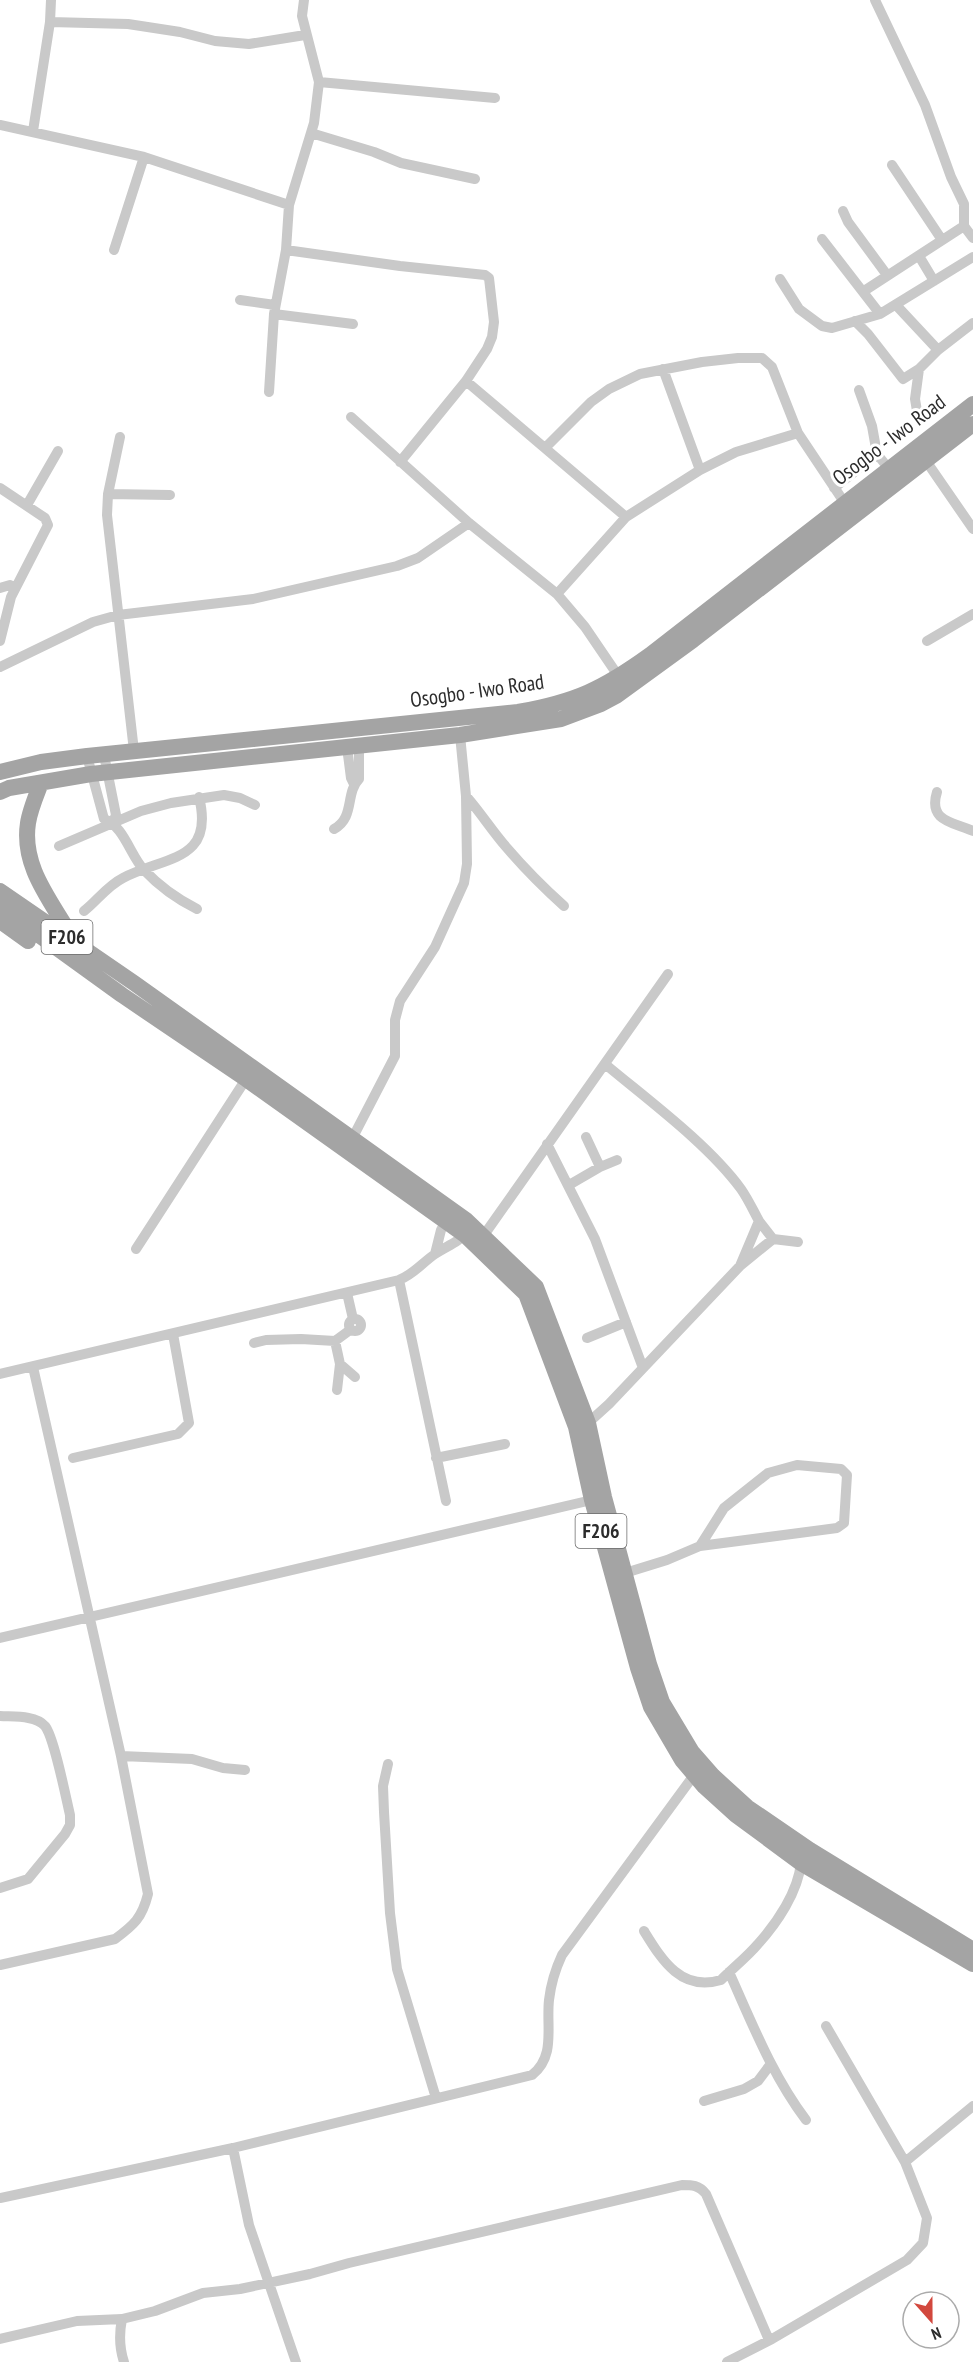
<svg xmlns="http://www.w3.org/2000/svg" width="973" height="2362" viewBox="0 0 973 2362" font-family="'PT Sans Narrow',sans-serif">
<style>
.lines{fill:none;stroke-linecap:round;stroke-linejoin:round}
.minor{stroke:#c9c9c9;stroke-width:10}
.primary{stroke:#a4a4a4;stroke-width:16}
.labels{text-anchor:middle;stroke-width:6;stroke-linejoin:round;paint-order:stroke}
.shield{fill:#fff;stroke:#6b6b6b;stroke-width:1.5}
.shield-label{font-size:20px;font-weight:bold;fill:#2c2c2c}
.street-label{font-size:21px;fill:#2c2c2c;stroke:#fff}
</style>
<rect width="100%" height="100%" fill="#fff"/>
<g class="lines">
<path class="minor" d="M50,22L128,24L180,32L215,41L249,44L305,35
M319,82L495,98
M0,125L144,157L289,205
M33,131L50,22L51,0
M311,133L374,152L401,163L475,179
M892,165L942,240
M843,211L848,222L887,275
M964,226L973,238
M822,239L880,314
M114,250L144,157
M286,250L400,266L485,275L489,278L494,322L492,337L487,349L466,381L400,462
M919,256L934,281
M780,279L799,309L822,326L832,328L880,314L973,257
M864,291L964,226V204L951,177L925,105L875,0
M240,300L275,305
M896,305L938,350
M274,314L353,324
M855,321L868,334L903,379L919,369L938,350L973,323
M663,369L700,470
M466,381L626,517
M859,390L872,426L877,454L889,469
M269,392L274,314L286,250L289,205L314,123L319,82L302,16L304,0
M917,411L915,399L919,369
M351,417L469,523L557,594L585,627L619,677
M120,437L108,494L107,515L134,751
M545,448L591,402L609,389L640,374L702,362L738,358H762L772,367L798,433L844,502
M922,455L973,529
M0,488L45,518L48,525L11,597L0,641
M834,488L877,454
M108,494L170,495
M27,505L58,451
M0,588L10,585L15,588
M557,594L626,517L700,470L736,452L798,433
M927,641L973,614
M0,667L93,622L118,615L253,599L397,566L418,558L469,523
M347,747L351,778L354,784
M104,755L116,815L113,822
M87,756L104,819C124,826 130,855 144,870C160,887 177,899 197,909
M937,792C928,821 952,822 973,831
M466,796C481,813 492,831 507,848C525,869 544,888 564,906
M334,829C355,818 345,793 359,779V746
M59,846L141,811L171,803L224,795L240,798L255,805
M84,911C97,901 107,886 123,878C165,856 215,862 199,797
M586,1137L600,1167
M352,1139L395,1056V1020L400,1001L435,947L464,883L467,864L466,796L460,735
M547,1144L595,1239L643,1368
M569,1185L600,1167L617,1160
M759,1221L773,1239L798,1242
M484,1235L668,974
M136,1249L246,1079
M435,1254L441,1230L448,1218
M741,1265L773,1239
M399,1280L446,1501
M347,1293L353,1319
M349 1325a6 6 0 1 1 12 0a6 6 0 1 1-12 0Z
M587,1338L626,1322
M335,1341L340,1364L337,1390
M254,1343L266,1340L301,1339L335,1341L350,1330
M340,1364L355,1377
M0,1374L399,1280C414,1274 422,1263 435,1254C446,1246 459,1243 467,1231
M588,1423L609,1404L740,1266L759,1221C753,1210 748,1199 741,1189C708,1144 648,1100 605,1064
M73,1458L178,1434L189,1423L173,1334
M436,1458L505,1444
M625,1573L667,1560L700,1546L837,1528L844,1523L847,1475L841,1469L797,1465L768,1473L724,1508L700,1546
M0,1638L596,1499
M0,1716C13,1717 35,1715 45,1726C54,1737 66,1798 70,1815V1825L65,1834L28,1879L0,1888
M121,1756L192,1759L223,1768L245,1770
M388,1764L383,1786L384,1812L390,1913L397,1969L436,2098
M644,1931C662,1960 681,1992 721,1980C733,1968 747,1957 758,1944C777,1923 798,1892 801,1863
M0,1965L115,1939C134,1925 142,1918 148,1894L121,1756L33,1367
M729,1972C752,2023 772,2075 806,2120
M704,2101L744,2089L758,2081L770,2065
M233,2148L249,2225L296,2362
M905,2162L973,2106
M0,2198L233,2148L532,2075C556,2056 546,2027 549,2000C551,1983 555,1970 562,1955L697,1771
M122,2319C119,2334 119,2347 124,2362
M0,2339L77,2321L122,2319L155,2311L203,2293L240,2289L310,2274L349,2263L682,2185C692,2185 699,2185 706,2194L769,2340
M727,2362L772,2339L907,2260L923,2243L927,2218L905,2162L826,2026"/>
<path class="primary" d="M0,772L41,762L87,756L518,712C575,702 603,689 650,655L973,404
M41,783C36,796 30,810 28,823C22,862 45,893 64,924
M0,792L9,788L91,774L460,735L561,719L601,704L616,696L693,640L973,424
M0,891L134,983L466,1220L536,1287L588,1423L604,1497L649,1664L662,1702L692,1752L713,1776L747,1807L810,1850L973,1950
M0,907L122,995L246,1079L465,1235L526,1294L576,1427L592,1500L638,1668L651,1707L682,1760L704,1786L736,1815L801,1863L973,1964
M0,921L28,941"/>
</g>
<g class="labels">
<g class="shield">
<rect x="41.5" y="920" width="51" height="34" rx="4.5"/>
<rect x="575.5" y="1514" width="51" height="34" rx="4.5"/>
</g>
<g class="shield-label">
<text x="67" y="944">F206</text>
<text x="601" y="1538">F206</text>
</g>
<g class="street-label">
<text transform="translate(889 440) rotate(-37)" y="7">Osogbo - Iwo Road</text>
<text transform="translate(477 691) rotate(-8)" y="7">Osogbo - Iwo Road</text>
</g>
</g>
<g transform="translate(931 2320) rotate(159)"><circle r="28" fill="#ffffff" stroke="#ababab" stroke-width="1.5"/>
<path d="M0-4.5L10 22L0 15L-10 22Z" fill="#d2483e"/>
<text y="-9" font-size="16" font-weight="bold" text-anchor="middle" fill="#2c2c2c">N</text>
</g>
</svg>
